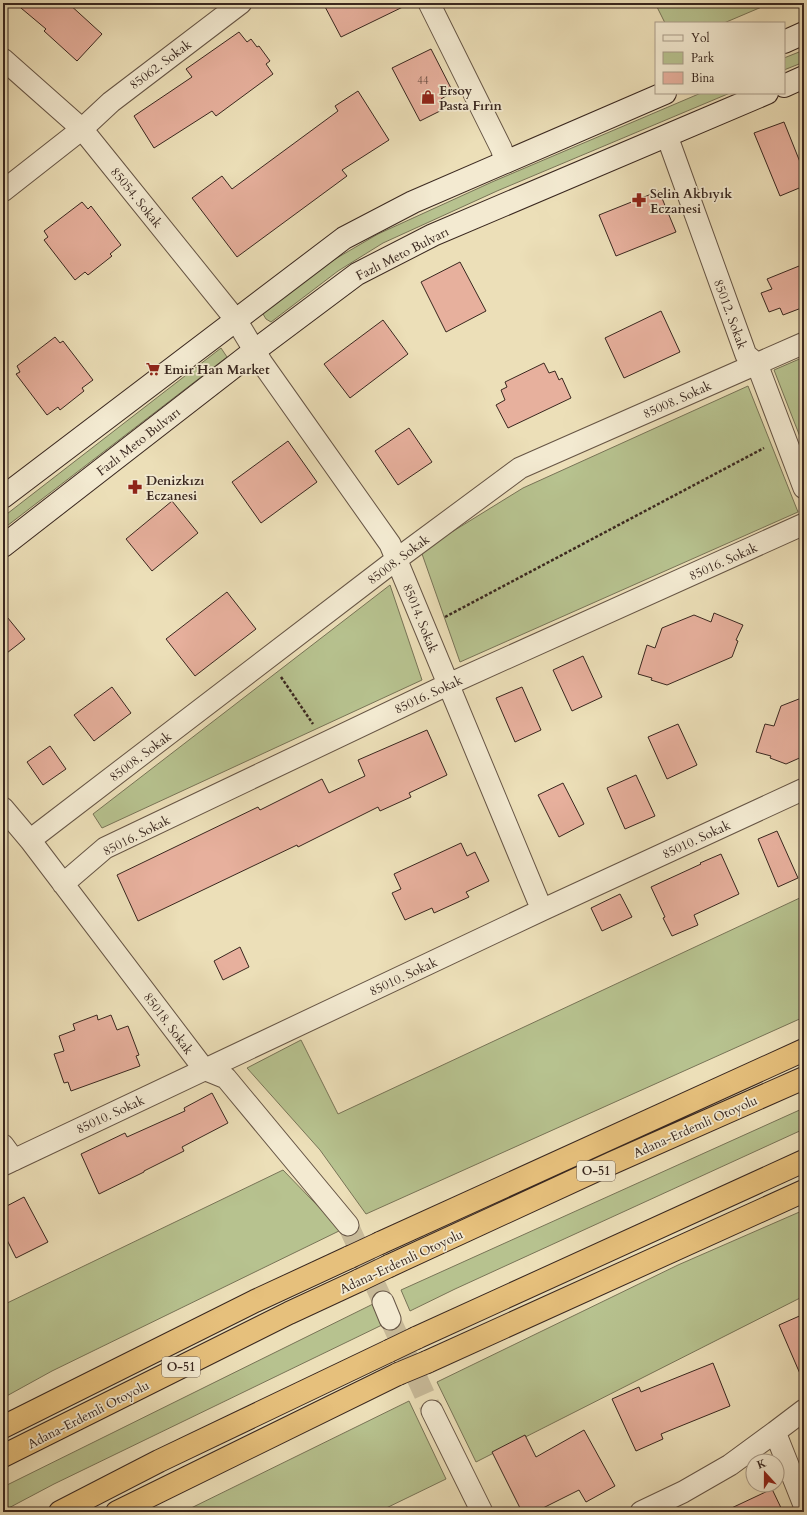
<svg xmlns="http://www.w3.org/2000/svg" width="807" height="1515" viewBox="0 0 807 1515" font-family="Cardo,serif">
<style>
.green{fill:#b7c28f;stroke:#787457}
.building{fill:#e7b09d;stroke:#39271f}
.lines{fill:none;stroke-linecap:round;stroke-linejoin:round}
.minor-tunnel{stroke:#c8ba99;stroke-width:21;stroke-dasharray:21 10;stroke-linecap:butt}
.minor-casing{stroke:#665545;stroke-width:23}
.secondary-casing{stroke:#39271f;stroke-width:24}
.motorway-casing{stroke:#39271f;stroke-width:24}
.path{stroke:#39271f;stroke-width:2.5;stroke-dasharray:3 2;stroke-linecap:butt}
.minor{stroke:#f3ead1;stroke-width:21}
.secondary{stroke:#f3ead1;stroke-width:22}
.motorway{stroke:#e6c07c;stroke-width:22}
.motorway-bridge-casing{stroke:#39271f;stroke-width:24;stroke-linecap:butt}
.motorway-bridge{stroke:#e6c07c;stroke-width:22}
.labels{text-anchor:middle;stroke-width:3.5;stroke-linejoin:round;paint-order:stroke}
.number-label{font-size:11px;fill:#64493e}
.shield{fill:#f3ead1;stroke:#716254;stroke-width:1}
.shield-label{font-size:12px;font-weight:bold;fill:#39271f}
.street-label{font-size:13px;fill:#39271f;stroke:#f3ead1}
.poi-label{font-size:13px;font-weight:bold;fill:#39271f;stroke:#f3ead1;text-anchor:start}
</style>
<rect width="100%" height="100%" fill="#ecdfb8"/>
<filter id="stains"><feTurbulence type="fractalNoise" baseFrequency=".005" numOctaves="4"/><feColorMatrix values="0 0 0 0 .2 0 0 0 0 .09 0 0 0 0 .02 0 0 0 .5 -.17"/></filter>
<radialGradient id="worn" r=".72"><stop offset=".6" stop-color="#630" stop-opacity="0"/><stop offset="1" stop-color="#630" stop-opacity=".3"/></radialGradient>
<path class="green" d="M655,3H771L724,23H665Z
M804,50V62L784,70V58Z
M701,93H730L497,191L383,243L338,271L271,322L266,319L263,314L267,309L330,262L378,234L492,182Z
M221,348L227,357L3,529V517Z
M804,357V447L774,370Z
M748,386L798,512L460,662L421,551L523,488Z
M390,585L422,680L102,828L93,814Z
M804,896V1017L366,1214L320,1150L247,1068L301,1040L338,1114Z
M804,1108V1129L455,1289L410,1311L401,1290Z
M283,1170L341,1230L52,1371L3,1398V1305Z
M804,1210V1296L476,1462L437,1382L678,1265Z
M373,1304L382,1325L54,1484L3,1511V1487Z
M409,1401L446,1479L378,1512H183Z"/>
<path class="building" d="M15,3H68L102,34L77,61L44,31L46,29Z
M323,3H411L341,37Z
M239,32L247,42L251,39L257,47L259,46L270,61L266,64L273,74L216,116L212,111L154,148L134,116L192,77L186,69Z
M431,49L453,92L441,99L446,108L420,121L392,68Z
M358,91L389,140L342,170L347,176L237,257L192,198L222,176L232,189L338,111L335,106Z
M784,122L804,172V186L780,196L754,133Z
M659,191L676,232L616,256L599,215Z
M82,202L88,209L91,206L121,245L110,254L112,256L88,275L85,272L75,280L44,240L48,237L44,231Z
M460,262L486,311L446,332L421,282Z
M804,264V307L783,315L780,308L769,312L761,293L772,289L767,279Z
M661,311L680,352L624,378L605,338Z
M383,320L408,354L350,398L324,364Z
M55,337L60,343L63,341L93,380L82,388L84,391L60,410L58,407L47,415L16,374L20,372L17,366Z
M544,363L549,373L555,371L559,380L562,378L571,398L508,428L496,405L505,400L501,390L507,387L505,382Z
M409,428L432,462L398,485L375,451Z
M288,441L317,482L261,523L232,482Z
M172,501L198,533L152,571L126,539Z
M227,592L256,629L195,676L166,639Z
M3,612L25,639L3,656Z
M714,613L743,625L736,640L738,641L732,657L667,685L651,680L652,678L638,674L647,645L655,648L662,628L694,615L711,622Z
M583,656L602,697L572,711L553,670Z
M112,687L131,713L94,741L74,715Z
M522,687L541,730L515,742L496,698Z
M804,697V756L786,764L770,758L771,756L756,752L765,724L774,726L781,706Z
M678,724L697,765L667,779L648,737Z
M427,730L447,775L409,793L411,797L380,811L378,807L298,847L297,845L138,921L117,875L258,807L260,810L322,779L329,793L365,776L358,760Z
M50,746L66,769L43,785L27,762Z
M636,775L655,816L625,829L607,788Z
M563,783L584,824L559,837L538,795Z
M777,831L798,878L778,887L758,839Z
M461,843L467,856L475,852L489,881L466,892L469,897L434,913L432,908L405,920L392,893L401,889L394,874Z
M721,854L739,894L694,915L698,925L672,936L663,918L665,917L651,887L701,864L700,863Z
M620,894L632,917L602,931L591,908Z
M240,947L249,967L223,980L214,961Z
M97,1015L98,1020L111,1015L117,1030L128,1026L139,1055L136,1056L140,1066L71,1091L68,1082L64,1083L54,1054L64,1051L59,1036L75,1030L73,1024Z
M212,1093L228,1123L182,1147L184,1151L144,1171V1172L99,1194L81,1154L125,1133L127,1137L185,1111L184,1108Z
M24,1197L48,1242L16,1258L3,1232V1208Z
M804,1314V1383L779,1325Z
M713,1363L730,1406L661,1434L663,1439L636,1451L612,1399L639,1387L641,1392Z
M584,1430L615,1486L586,1502L579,1490L535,1512H522L492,1452L525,1435L536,1457Z
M772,1489L783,1512H723Z"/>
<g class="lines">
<path class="minor-tunnel" d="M348,1225L383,1302
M390,1319L432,1411"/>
<defs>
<path id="minor" d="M429,3L501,148L506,162
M3,59L82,129L236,320L262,363L390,544L542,910
M667,136L746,355L757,364L804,488
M3,191L82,129L111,102L241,3
M3,808L30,840L204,1069L226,1078L348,1225
M30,840L397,559L520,468L804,343
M63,884L105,848L449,684L804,524
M3,1145L14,1160
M3,1165L542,910L804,789
M383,1302L390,1319
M432,1411L482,1512
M775,1432L804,1410
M641,1512L683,1492L730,1465L775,1432L804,1505"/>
<path id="secondary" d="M784,42L804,33
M784,86L804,77
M3,497L344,238L413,202L665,93
M3,546L254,351L357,274L433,235L767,93"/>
<path id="motorway" d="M380,1243L804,1050
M389,1266L612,1163L804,1078
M416,1338L804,1161
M427,1362L804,1191
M3,1427L255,1301L350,1257
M3,1456L289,1313L360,1280
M60,1512L159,1461L389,1351
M117,1512L398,1374"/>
</defs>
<use href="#minor" class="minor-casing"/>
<use href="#secondary" class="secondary-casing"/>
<use href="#motorway" class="motorway-casing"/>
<path class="path" d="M445,617L764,448
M281,677L313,724"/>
<use href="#minor" class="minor"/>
<use href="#secondary" class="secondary"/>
<use href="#motorway" class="motorway"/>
<defs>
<path id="motorway-bridge" d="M350,1257L380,1243
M360,1280L389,1266
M389,1351L416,1338
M398,1374L427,1362"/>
</defs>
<use href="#motorway-bridge" class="motorway-bridge-casing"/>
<use href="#motorway-bridge" class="motorway-bridge"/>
</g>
<defs>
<symbol id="shop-bare" viewBox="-9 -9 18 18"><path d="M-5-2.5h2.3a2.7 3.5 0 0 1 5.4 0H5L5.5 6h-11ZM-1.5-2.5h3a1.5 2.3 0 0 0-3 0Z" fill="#8f2418" stroke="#f3ead1" stroke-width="2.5" paint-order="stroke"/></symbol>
<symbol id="pharmacy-bare" viewBox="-9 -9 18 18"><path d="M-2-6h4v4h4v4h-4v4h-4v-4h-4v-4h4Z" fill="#8f2418" stroke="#f3ead1" stroke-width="2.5" paint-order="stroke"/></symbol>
<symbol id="supermarket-bare" viewBox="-9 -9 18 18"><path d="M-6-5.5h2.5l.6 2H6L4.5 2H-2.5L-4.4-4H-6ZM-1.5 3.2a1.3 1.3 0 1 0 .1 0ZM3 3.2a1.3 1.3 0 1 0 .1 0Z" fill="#8f2418" stroke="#f3ead1" stroke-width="2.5" paint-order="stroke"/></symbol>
</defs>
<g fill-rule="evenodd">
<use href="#shop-bare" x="418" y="87" width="20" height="20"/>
<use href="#pharmacy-bare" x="629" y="190" width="20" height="20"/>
<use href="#supermarket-bare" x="143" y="359" width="20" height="20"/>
<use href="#pharmacy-bare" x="125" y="477" width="20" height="20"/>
</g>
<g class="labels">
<g class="number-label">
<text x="423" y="84">44</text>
</g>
<g class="shield">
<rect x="577" y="1161" width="38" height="20" rx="3"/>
<rect x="162" y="1357" width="38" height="20" rx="3"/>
</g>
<g class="shield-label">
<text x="596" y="1175">O-51</text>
<text x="181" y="1371">O-51</text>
</g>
<g class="street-label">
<text transform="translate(160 64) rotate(-37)" y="5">85062. Sokak</text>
<text transform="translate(137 197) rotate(51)" y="5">85054. Sokak</text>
<text transform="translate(402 253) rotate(-27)" y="5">Fazlı Meto Bulvarı</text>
<text transform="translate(731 314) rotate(70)" y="5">85012. Sokak</text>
<text transform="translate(677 399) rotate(-24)" y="5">85008. Sokak</text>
<text transform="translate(138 441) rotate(-38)" y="5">Fazlı Meto Bulvarı</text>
<text transform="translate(398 559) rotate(-37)" y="5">85008. Sokak</text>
<text transform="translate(723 561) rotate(-24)" y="5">85016. Sokak</text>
<text transform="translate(421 618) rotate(68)" y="5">85014. Sokak</text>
<text transform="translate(428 694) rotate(-25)" y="5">85016. Sokak</text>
<text transform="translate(140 756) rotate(-37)" y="5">85008. Sokak</text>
<text transform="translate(136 835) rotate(-27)" y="5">85016. Sokak</text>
<text transform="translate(696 839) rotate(-25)" y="5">85010. Sokak</text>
<text transform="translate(403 976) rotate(-25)" y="5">85010. Sokak</text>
<text transform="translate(169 1023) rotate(53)" y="5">85018. Sokak</text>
<text transform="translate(110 1114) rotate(-25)" y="5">85010. Sokak</text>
<text transform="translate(695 1126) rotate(-24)" y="5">Adana-Erdemli Otoyolu</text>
<text transform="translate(401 1261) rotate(-25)" y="5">Adana-Erdemli Otoyolu</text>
<text transform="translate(88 1414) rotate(-27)" y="5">Adana-Erdemli Otoyolu</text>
</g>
<g class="poi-label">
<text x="439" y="95">Ersoy<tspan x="439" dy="15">Pasta Fırın</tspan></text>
<text x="650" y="198">Selin Akbıyık<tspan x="650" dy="15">Eczanesi</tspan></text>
<text x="164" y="374">Emir Han Market</text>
<text x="146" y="485">Denizkızı<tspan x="146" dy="15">Eczanesi</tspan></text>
</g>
</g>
<rect width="807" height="1515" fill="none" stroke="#ecdfb8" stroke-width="16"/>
<rect x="4" y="4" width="799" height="1507" fill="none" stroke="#39271f" stroke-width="2"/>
<rect x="8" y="8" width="791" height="1499" fill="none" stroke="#39271f"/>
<rect x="655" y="22" width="130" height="72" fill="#f3ead1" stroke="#a99c8a"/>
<rect x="663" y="35" width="20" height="6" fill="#f3ead1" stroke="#a99c8a"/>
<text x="691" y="42" font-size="12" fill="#39271f">Yol</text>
<rect x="663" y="52" width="20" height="12" fill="#b7c28f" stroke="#a99c8a"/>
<text x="691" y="62" font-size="12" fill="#39271f">Park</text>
<rect x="663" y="72" width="20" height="12" fill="#e7b09d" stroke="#a99c8a"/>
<text x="691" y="82" font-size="12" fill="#39271f">Bina</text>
<g transform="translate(765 1473) rotate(339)"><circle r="19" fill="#f3ead1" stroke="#a99c8a"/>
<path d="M0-3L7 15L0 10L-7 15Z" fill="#8f2418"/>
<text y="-6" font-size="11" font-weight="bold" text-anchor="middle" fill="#39271f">K</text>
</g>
<rect width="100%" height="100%" filter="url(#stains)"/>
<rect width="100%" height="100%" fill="url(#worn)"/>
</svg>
